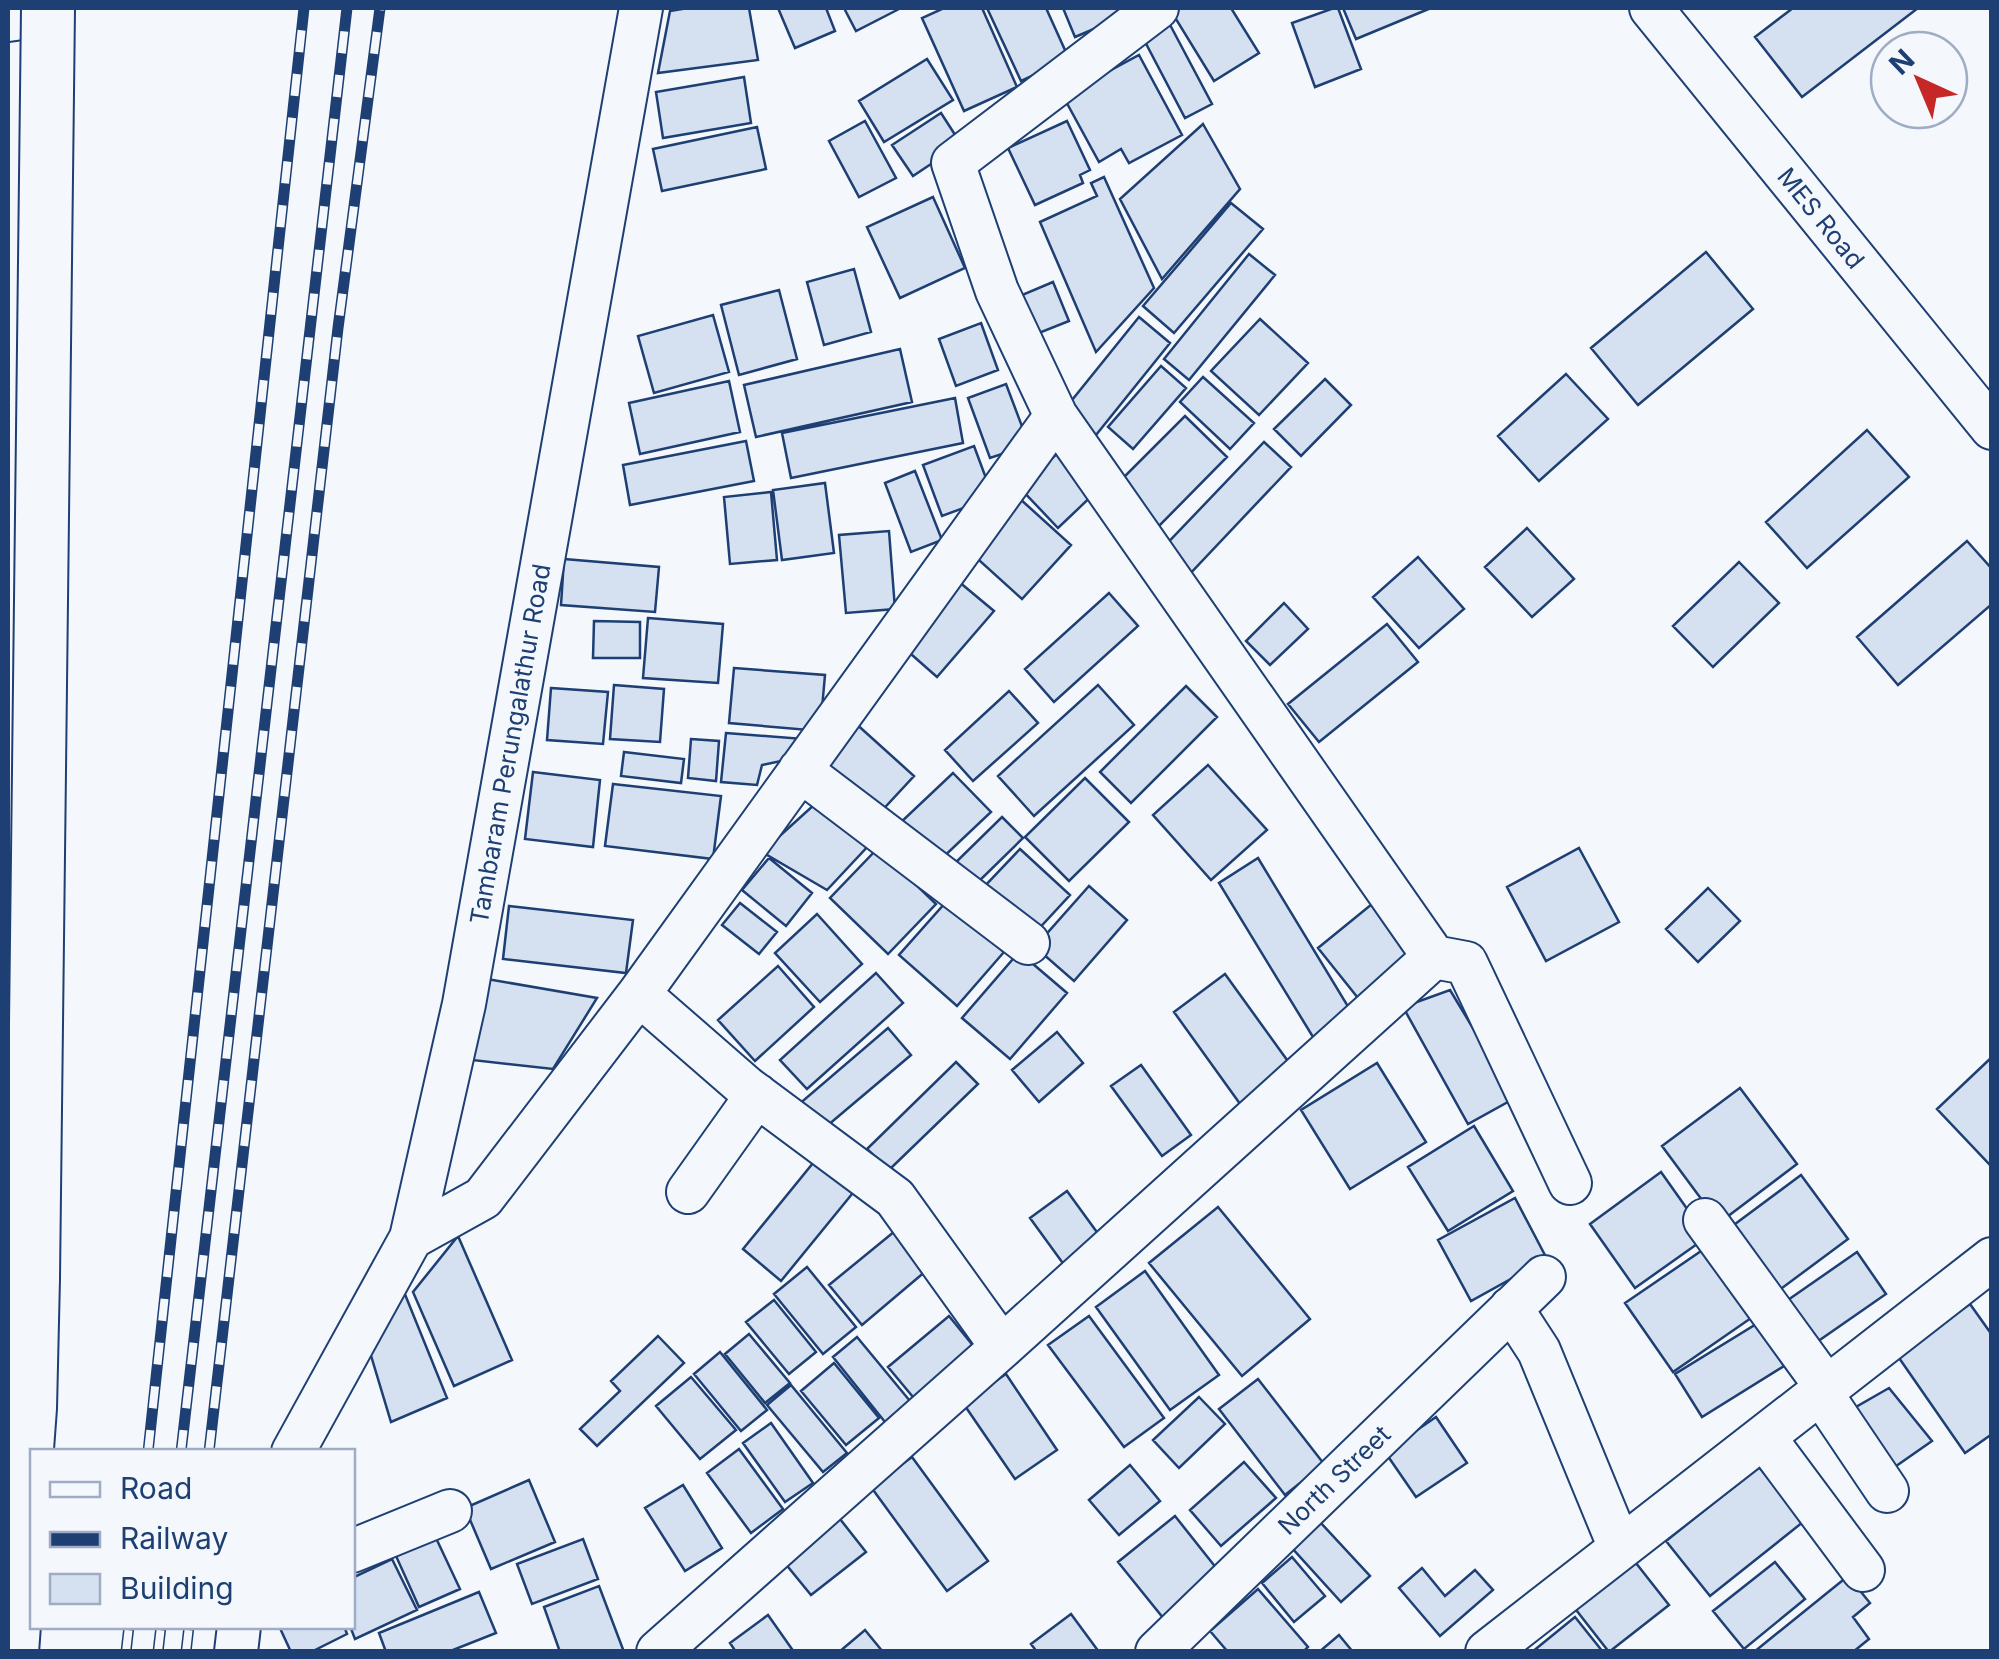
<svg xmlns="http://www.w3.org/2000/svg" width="1999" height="1659" viewBox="0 0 1999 1659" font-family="Inter,sans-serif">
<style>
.building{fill:#d5e0f0;stroke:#1d3f73;stroke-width:2.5}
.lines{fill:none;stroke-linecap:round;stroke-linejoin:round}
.minor-casing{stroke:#1d3f73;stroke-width:46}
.major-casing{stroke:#1d3f73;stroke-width:56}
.minor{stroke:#f4f7fb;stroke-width:42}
.major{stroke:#f4f7fb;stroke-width:52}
.rail-casing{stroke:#1d3f73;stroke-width:11}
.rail{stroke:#f4f7fb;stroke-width:8;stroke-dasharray:22;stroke-linecap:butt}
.major-bridge-casing{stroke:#1d3f73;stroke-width:56;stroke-linecap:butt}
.major-bridge{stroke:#f4f7fb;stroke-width:52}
.labels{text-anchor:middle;stroke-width:8;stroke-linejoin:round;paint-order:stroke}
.street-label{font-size:25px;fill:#1d3f73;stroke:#f4f7fb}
</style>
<rect width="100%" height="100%" fill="#f4f7fb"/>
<path class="building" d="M688,8H749L758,60L658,73L670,11Z
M778,8H826L835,31L795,48Z
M844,8H901L856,31Z
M944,8H982L1017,87L964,111L922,18Z
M987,8H1046L1069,59L1021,81Z
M1063,8H1124L1127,15L1075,37Z
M1176,8H1231L1259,53L1214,81L1171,11Z
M1334,8H1338L1361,69L1315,87L1292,23Z
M1343,8H1431L1356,39Z
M1793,8H1918L1802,97L1755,37Z
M1168,21L1212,104L1185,118L1142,36Z
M1139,55L1182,135L1129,163L1121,149L1099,162L1063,96Z
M927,59L953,100L884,142L859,101Z
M744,77L751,123L663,138L656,92Z
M941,113L961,144L913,176L892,145Z
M865,121L896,178L859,197L829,141Z
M1067,121L1090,170L1080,175L1083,183L1035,205L1008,148Z
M1203,124L1240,189L1162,279L1120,199Z
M757,127L766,169L662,191L653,149Z
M1104,177L1154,288L1096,352L1040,222L1097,196L1091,183Z
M933,197L965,268L900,298L867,227Z
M1231,203L1263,229L1174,333L1143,306Z
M1706,252L1753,309L1638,405L1591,348Z
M1249,254L1275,275L1189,380L1164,359Z
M854,269L871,332L824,345L807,282Z
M1053,282L1069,321L1029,337L1013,299Z
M779,290L797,359L739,375L721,305Z
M713,315L729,372L654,393L638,336Z
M1139,317L1170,343L1096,435L1064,410Z
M1260,319L1308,363L1259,415L1211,371Z
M981,323L998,370L956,386L939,339Z
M900,349L912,402L756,437L744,385Z
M1161,366L1186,388L1133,449L1108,427Z
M1566,374L1608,419L1539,481L1498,436Z
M1203,377L1254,423L1230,449L1180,402Z
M1325,379L1351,405L1301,456L1274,429Z
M729,381L740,432L640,454L629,403Z
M1006,384L1029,445L990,458L968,398Z
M955,398L963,443L791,478L782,433Z
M1185,416L1227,457L1157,528L1115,486Z
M1867,430L1909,477L1807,568L1766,522Z
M746,441L754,481L630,505L623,465Z
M1264,442L1291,467L1186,578L1158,553Z
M974,446L993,497L942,516L923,465Z
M1062,449L1100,488L1058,528L1020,488Z
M915,471L942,540L911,552L885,483Z
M825,483L834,553L782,560L773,490Z
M771,492L777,560L730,564L724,497Z
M1019,498L1071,545L1022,599L970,552Z
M1527,528L1574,579L1532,617L1485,567Z
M889,531L895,609L846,613L839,535Z
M1967,541L1992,569V604L1898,685L1857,637Z
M1418,557L1464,609L1419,648L1373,597Z
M564,559L659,567L655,612L561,605Z
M1739,562L1779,603L1713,667L1673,626Z
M958,581L994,611L937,677L903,647Z
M1109,593L1138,626L1054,702L1025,669Z
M1284,603L1308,629L1270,665L1246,641Z
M648,618L723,624L718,683L643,678Z
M594,621L640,622V658H593Z
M1387,624L1418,662L1319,742L1288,704Z
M734,668L825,675L820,731L729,723Z
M614,685L664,689L660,742L610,739Z
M1098,685L1134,725L1034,816L998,776Z
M1186,686L1217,717L1131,803L1100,772Z
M551,688L608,692L603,744L547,740Z
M1009,691L1038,723L973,781L945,750Z
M853,721L914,776L875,818L814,763Z
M726,733L804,739L786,760L762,765L757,785L721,782Z
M691,739L719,741L716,781L688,778Z
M624,752L684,759L681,783L621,776Z
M1208,765L1267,830L1211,880L1153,815Z
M533,772L600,780L593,847L525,839Z
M953,773L991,812L937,863L900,823Z
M1085,778L1129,822L1069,881L1025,837Z
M613,784L721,796L713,859L605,846Z
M826,794L870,844L827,890L762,852Z
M1002,817L1023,838L971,889L950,868Z
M878,848L936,904L888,954L830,898Z
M1579,848L1619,922L1546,961L1507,887Z
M1020,849L1070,895L1033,935L983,888Z
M769,858L812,893L786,926L742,890Z
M1258,858L1352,1013L1313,1037L1219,883Z
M1089,886L1127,920L1074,981L1035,947Z
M1708,888L1740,921L1698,962L1666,929Z
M946,902L1004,952L957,1006L899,955Z
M740,903L777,932L759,954L722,925Z
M1372,904L1420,964L1366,1008L1318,948Z
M509,906L633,920L626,973L503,959Z
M817,914L862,964L820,1002L775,953Z
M1019,952L1067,993L1010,1059L962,1018Z
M778,966L814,1007L755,1061L718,1020Z
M876,973L903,1003L807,1089L780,1060Z
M1225,974L1295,1071L1243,1108L1174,1012Z
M487,979L597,998L553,1069L472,1060Z
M1450,990L1515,1098L1468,1124L1403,1007Z
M888,1028L911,1055L821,1131L798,1105Z
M1057,1032L1083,1063L1039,1102L1012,1070Z
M1992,1057V1167L1937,1109Z
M956,1062L978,1084L889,1170L867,1149Z
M1377,1063L1426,1142L1350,1189L1301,1110Z
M1141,1065L1191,1135L1162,1156L1111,1086Z
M1740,1088L1797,1164L1719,1223L1662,1146Z
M1474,1126L1513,1191L1448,1231L1408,1167Z
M822,1152L861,1183L781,1281L743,1249Z
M1661,1172L1707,1237L1635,1288L1590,1224Z
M1801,1175L1848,1239L1774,1294L1727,1230Z
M1067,1191L1107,1246L1070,1273L1030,1218Z
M1515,1198L1547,1259L1471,1301L1438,1240Z
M1218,1207L1310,1319L1242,1376L1149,1263Z
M895,1231L927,1270L862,1325L829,1285Z
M458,1236L512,1360L454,1386L413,1292Z
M1707,1247L1754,1316L1673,1372L1625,1303Z
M1857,1252L1886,1294L1814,1344L1785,1302Z
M807,1267L856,1327L823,1354L774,1294Z
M1145,1271L1219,1375L1170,1410L1096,1307Z
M402,1287L447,1398L391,1422L366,1339Z
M774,1300L816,1352L789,1374L746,1322Z
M1970,1304L1992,1335V1434L1965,1453L1897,1355Z
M949,1316L979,1353L918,1403L888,1367Z
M1089,1316L1164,1418L1124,1447L1048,1345Z
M1758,1323L1784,1366L1702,1417L1675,1374Z
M749,1334L790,1383L765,1403L725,1354Z
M658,1336L684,1363L597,1446L580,1429L620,1391L611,1381Z
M857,1337L910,1401L885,1422L833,1357Z
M720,1352L767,1410L741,1431L694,1374Z
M834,1363L879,1418L846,1445L801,1391Z
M1006,1374L1057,1450L1015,1479L963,1403Z
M691,1377L736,1430L700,1459L656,1406Z
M1258,1379L1324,1464L1285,1495L1219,1409Z
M791,1385L847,1453L823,1472L767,1405Z
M1889,1388L1932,1441L1889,1471L1849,1411Z
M1199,1397L1225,1424L1179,1468L1153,1440Z
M1436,1417L1467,1463L1416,1497L1385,1452Z
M771,1423L813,1483L785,1502L743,1443Z
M739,1449L783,1509L751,1533L707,1473Z
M912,1457L988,1561L947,1591L871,1487Z
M1244,1462L1276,1498L1221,1546L1190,1510Z
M1130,1465L1160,1501L1119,1535L1089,1500Z
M1759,1467L1803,1522L1710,1596L1666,1541Z
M529,1480L555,1542L491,1569L465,1508Z
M683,1485L722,1548L685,1571L645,1508Z
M1175,1516L1221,1574L1164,1619L1118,1562Z
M840,1519L866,1552L811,1595L784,1562Z
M1320,1522L1370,1576L1341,1602L1292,1548Z
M436,1538L460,1589L419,1607L396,1556Z
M583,1539L598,1579L532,1604L517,1564Z
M1292,1557L1325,1596L1294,1622L1262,1583Z
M1632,1558L1669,1605L1609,1652L1573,1606Z
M392,1559L417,1610L355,1639L350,1626H352V1578Z
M1775,1562L1805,1599L1744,1649L1713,1611Z
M1422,1568L1445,1596L1475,1570L1493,1590L1440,1636L1399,1588Z
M1848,1576L1870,1603L1853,1617L1869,1639L1853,1652H1754Z
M599,1586L624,1652H560L544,1607Z
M1258,1589L1308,1647L1303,1652H1228L1210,1631Z
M479,1592L496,1633L448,1652H386L379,1633Z
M1071,1614L1099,1652H1037L1031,1644Z
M768,1615L794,1652H736L730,1643Z
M1575,1617L1603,1652H1532Z
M279,1626H344L347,1634L311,1652H291Z
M865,1630L883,1652H839Z
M1339,1635L1353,1652H1319Z"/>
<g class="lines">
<defs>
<path id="minor" d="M1651,8L1992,428
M8,20L43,15L50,8
M1056,416L997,291L953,163L1157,8
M800,770L1028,943
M1434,957L1466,963L1570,1183
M639,994L747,1088L895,1198L1002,1347
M688,1192L757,1095
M1705,1220L1827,1388
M411,1238L483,1198L639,994L1056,416L1434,957L1002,1347L658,1652
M1511,1308L1539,1351L1620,1548
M1821,1393L1887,1491
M1764,1437L1863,1570
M293,1452L411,1238L464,1004L641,8
M352,1551L450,1511
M236,1652L239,1626
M1157,1652L1544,1277
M1487,1652L1992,1259"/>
<path id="major" d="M12,1652L30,1408L33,1278"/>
</defs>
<use href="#minor" class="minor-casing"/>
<use href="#major" class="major-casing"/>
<use href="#minor" class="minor"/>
<use href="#major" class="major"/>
<defs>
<path id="rail" d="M148,1452L304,8
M181,1452L347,8
M209,1452L338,328L380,8
M126,1652L129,1626
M158,1652L161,1626
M186,1652L189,1626"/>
</defs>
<use href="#rail" class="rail-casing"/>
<use href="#rail" class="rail"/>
<defs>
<path id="major-bridge" d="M33,1278L48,8"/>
</defs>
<use href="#major-bridge" class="major-bridge-casing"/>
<use href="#major-bridge" class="major-bridge"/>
</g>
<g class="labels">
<g class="street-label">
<text transform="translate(1821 218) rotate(51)" y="9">MES Road</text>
<text transform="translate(510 744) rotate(-80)" y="9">Tambaram Perungalathur Road</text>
<text transform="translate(1334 1480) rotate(-44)" y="9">North Street</text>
</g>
</g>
<rect width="1999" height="1659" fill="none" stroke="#1d3f73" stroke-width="20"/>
<rect x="30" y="1449" width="325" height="180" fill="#f4f7fb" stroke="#9eadc5" stroke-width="2.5"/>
<rect x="50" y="1482" width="50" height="15" fill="#f4f7fb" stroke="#9eadc5" stroke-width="2.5"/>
<text x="120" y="1499" font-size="30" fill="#1d3f73">Road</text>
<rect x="50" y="1532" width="50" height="15" fill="#1d3f73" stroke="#9eadc5" stroke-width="2.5"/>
<text x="120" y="1549" font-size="30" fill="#1d3f73">Railway</text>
<rect x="50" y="1574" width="50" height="30" fill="#d5e0f0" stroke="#9eadc5" stroke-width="2.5"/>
<text x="120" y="1599" font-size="30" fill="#1d3f73">Building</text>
<g transform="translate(1919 80) rotate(316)"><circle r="48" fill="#f4f7fb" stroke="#9eadc5" stroke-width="2.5"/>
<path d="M0-8L18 38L0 25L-18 38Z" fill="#c62828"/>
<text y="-15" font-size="28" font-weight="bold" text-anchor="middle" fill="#1d3f73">N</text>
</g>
</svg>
